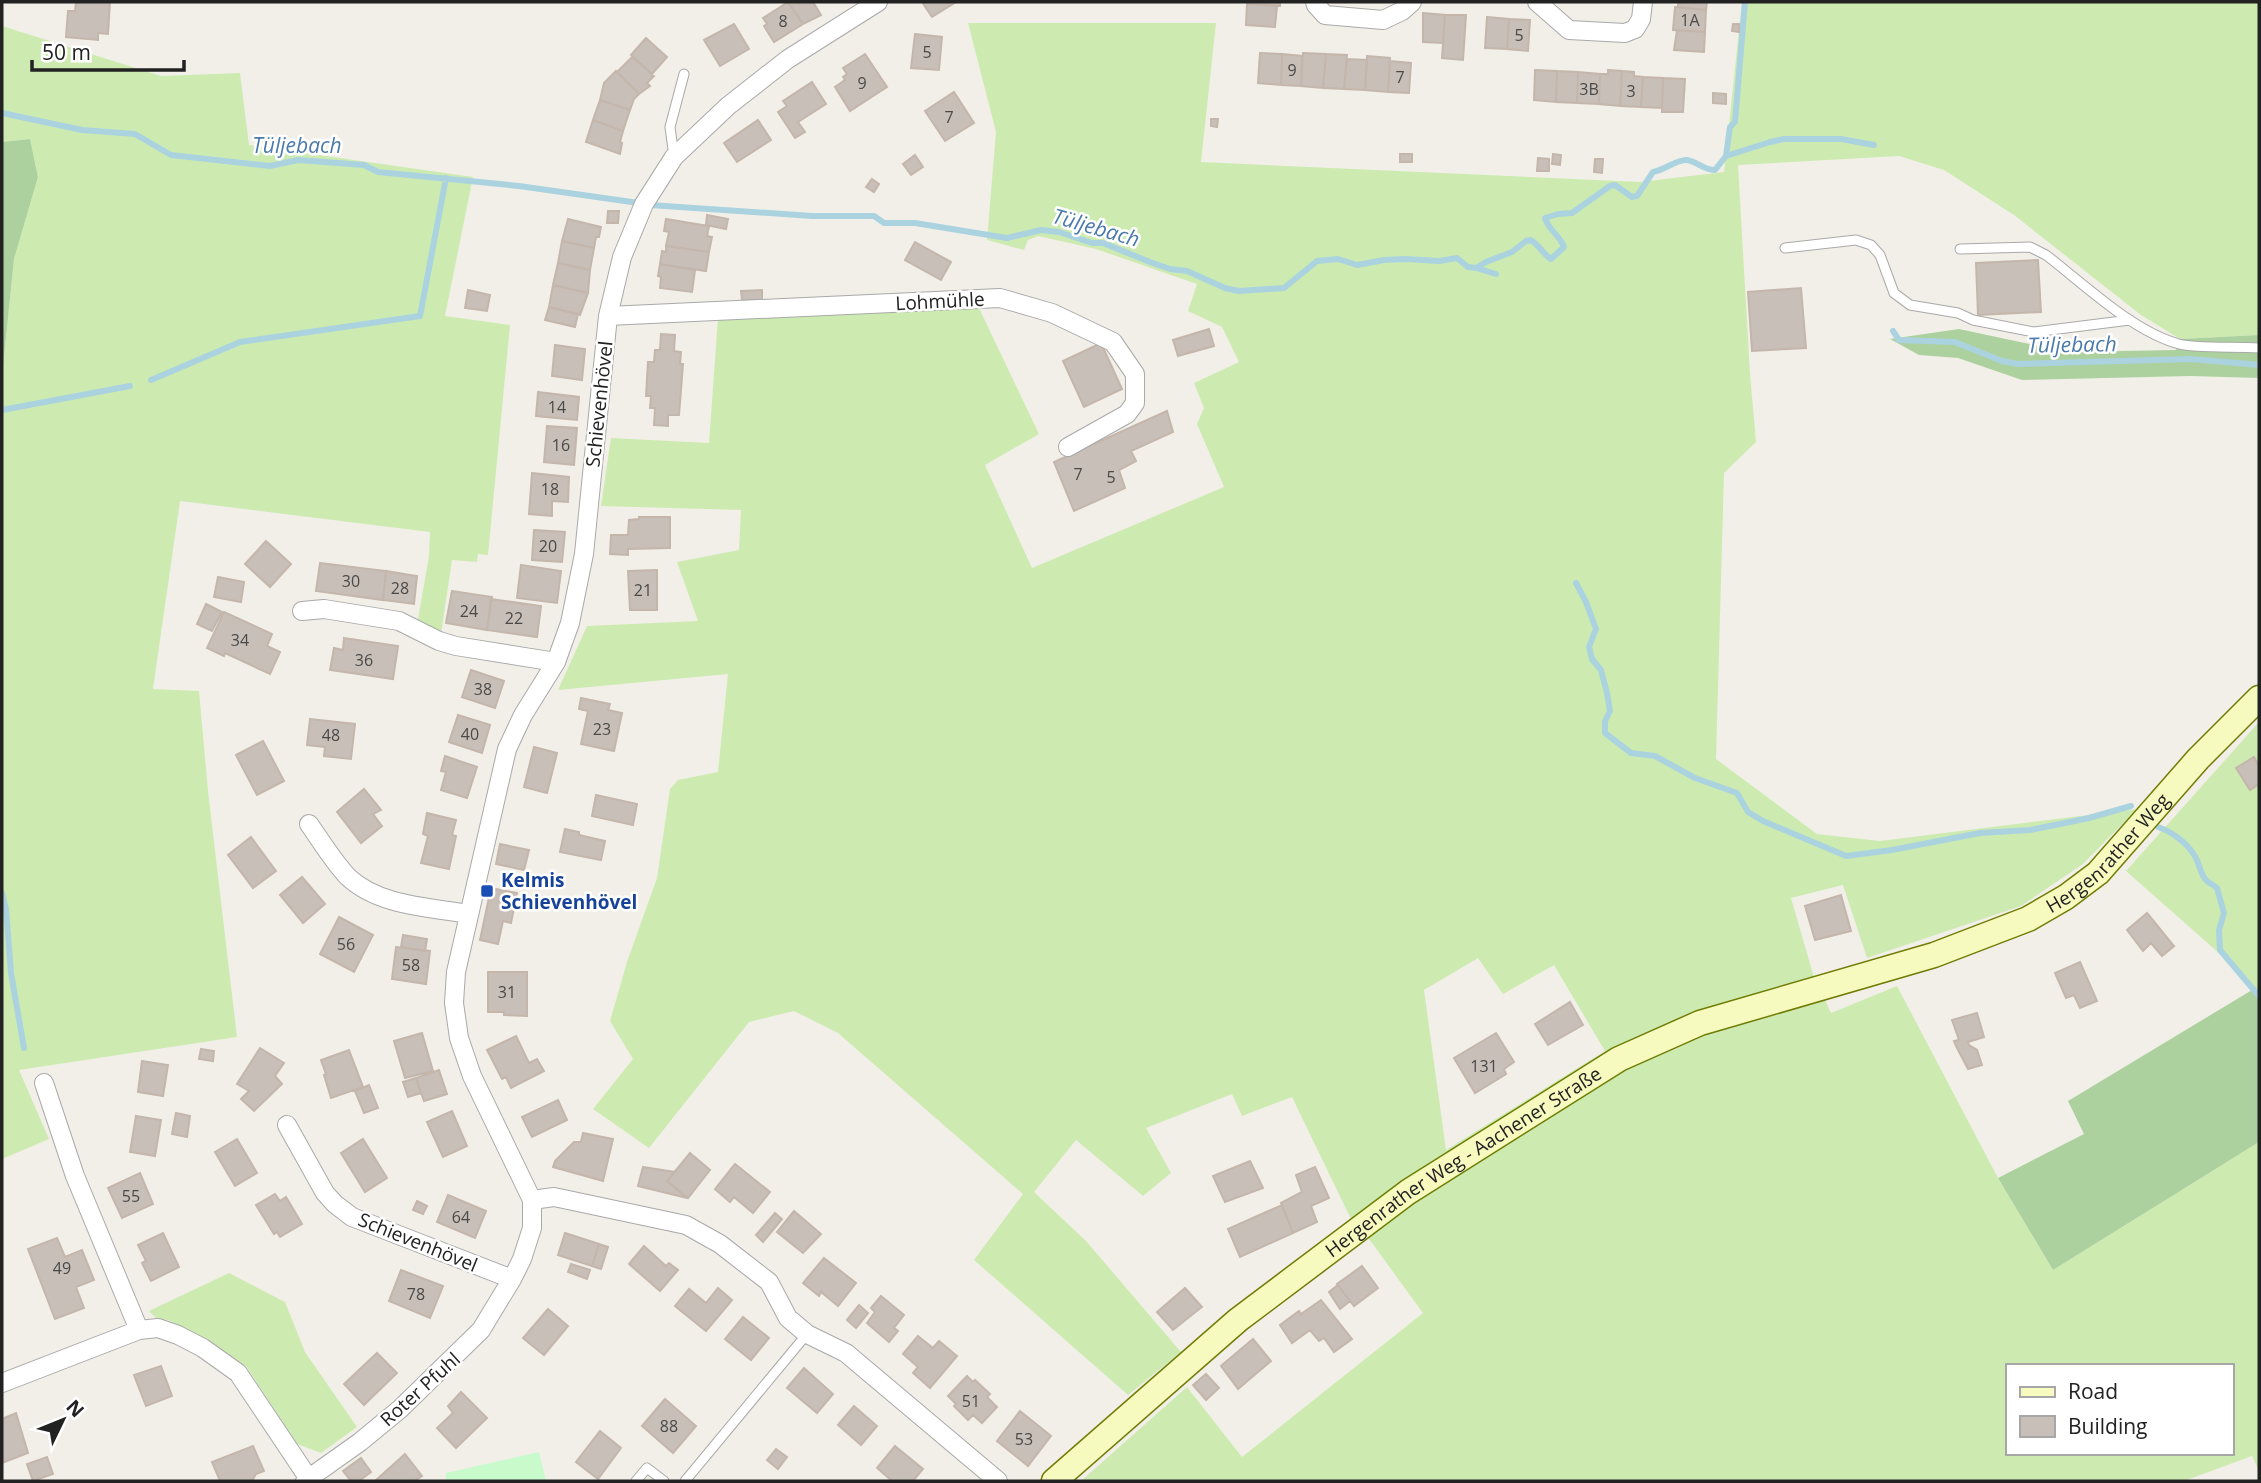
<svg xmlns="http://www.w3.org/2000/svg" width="2261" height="1483" viewBox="0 0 2261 1483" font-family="'Open Sans',sans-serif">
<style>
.grass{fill:#cdebb0;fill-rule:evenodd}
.forest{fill:#add19e}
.park{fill:#c8facc}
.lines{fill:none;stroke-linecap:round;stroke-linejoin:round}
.stream{stroke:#aad3df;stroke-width:6}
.building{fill:#c7bfb8;stroke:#c4b6ab;stroke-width:2}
.lane-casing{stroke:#a9a9a9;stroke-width:11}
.street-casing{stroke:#a9a9a9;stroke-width:20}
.secondary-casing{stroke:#707d05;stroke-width:27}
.lane{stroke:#fff;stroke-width:9}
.street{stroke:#fff;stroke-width:18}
.secondary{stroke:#f7fabf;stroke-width:24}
.transit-dot{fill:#1a4fb4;stroke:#fff;stroke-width:2.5}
.labels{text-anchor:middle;stroke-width:5;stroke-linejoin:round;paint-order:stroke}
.number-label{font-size:16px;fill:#4b4948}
.street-label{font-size:19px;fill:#222;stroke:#fff}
.transit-label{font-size:19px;font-weight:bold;fill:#164399;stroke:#fff;text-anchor:start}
.water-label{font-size:21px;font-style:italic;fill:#4a7aab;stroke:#fff}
</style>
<rect width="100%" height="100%" fill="#f2efe9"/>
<path class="grass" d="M1742,2H2259V335L2180,339L2141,315L2014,215L1944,170L1899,156L1738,165L1750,374L1756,442L1724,473L1716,759L1817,834L1880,841L2137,809L2083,864L2021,906L1867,958L1843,885L1791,898L1813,974L1831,1013L1897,986L1998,1178L2053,1270L2259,1142V1471L2252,1456L2184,1481H1081L1187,1387L1242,1457L1423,1313L1372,1243L1350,1217L1292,1097L1242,1116L1232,1094L1146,1128L1171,1173L1143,1196L1076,1140L1034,1192L1086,1241L1181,1352L1128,1395L974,1260L1023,1194L838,1033L794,1011L749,1022L649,1148L593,1109L633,1059L610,1021L627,962L657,878L670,789L678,780L718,772L728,674L558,690L587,626L698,621L677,562L739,550L741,510L601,506L611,438L709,443L718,318L978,306L1039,434L985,465L1032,568L1224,487L1197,424L1204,408L1194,383L1239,362L1222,327L1188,311L1197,284L1096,249L1038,236L1028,240L1024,250L987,240L996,132L968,23H1216L1201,162L1640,182L1724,172ZM1478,958L1503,994L1554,965L1605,1051L1446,1150L1424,990ZM2007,1366H2231V1453H2007Z
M2,26L161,76L240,73L249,145L473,177L445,316L510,325L488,555L478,554L477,562L452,560L441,634L418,619L429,556L430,532L180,501L153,689L199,691L208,791L237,1037L19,1070L49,1139L2,1159V377L14,259L38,177L30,139L2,142Z
M2259,722V999L2229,962L2126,871Z
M229,1273L285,1302L305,1352L357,1427L321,1453L297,1444L246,1366L200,1336L168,1320L157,1319L149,1311Z"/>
<path class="forest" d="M30,139L38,177L14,259L2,377V142Z
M1959,329L2067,352L2176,350L2180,339L2259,335V378L2190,376L2022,380L1958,358L1919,355L1890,339Z
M2252,990L2259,999V1142L2053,1270L1998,1178L2084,1134L2068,1101Z"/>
<path class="park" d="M539,1452L546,1481H446V1473Z"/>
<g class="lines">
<path class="stream" d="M2,113L82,130L135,134L171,155L270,166L298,160L364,165L378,172L519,186L639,203
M1726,156L1730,127L1735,122L1745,2
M650,205L812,216H874L884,223H915L1007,238L1041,230L1059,232L1092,243H1103L1150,262L1170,269L1187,271L1225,288L1239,291L1284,288L1317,261L1338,259L1357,265L1384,260L1405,259L1439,261L1457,258L1468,267L1476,268L1486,262L1512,252L1526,241L1531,240C1540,246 1544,255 1551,259L1564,247C1560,235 1548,230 1545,218L1558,214L1572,213L1610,186L1615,185L1632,197L1637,196L1653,172C1665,170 1677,159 1687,160C1698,162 1704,170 1715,170L1726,156L1770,142L1784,139H1841L1874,145
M1476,268L1496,274
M1893,331L1899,340L1955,342L2002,361L2018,364L2191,359L2259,365
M151,380L240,342L420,316L446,178
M2,410L130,386
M1576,583L1586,602L1596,629L1589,647L1592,659L1601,670L1607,693L1610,711L1605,721V733L1631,753L1655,756L1695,778L1737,793L1748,812L1763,821L1846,856L1892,850L1980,833L2030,830L2089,818L2131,806
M2158,827C2173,832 2190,845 2197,860C2200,867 2201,876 2207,881C2210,884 2214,885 2217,888L2224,913L2219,930L2220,950L2259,996
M2,893L6,909L11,973L24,1048"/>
</g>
<path class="building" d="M76,2H110L108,34L98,33V40L66,37L68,11H75Z
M788,2L803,24L774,42L764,26L767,24L763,18Z
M788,2H813L821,15L803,24Z
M922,2H956L932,17Z
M1247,2H1280V6L1247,4Z
M1678,2H1707L1706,10L1678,7Z
M1247,4L1277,6L1275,27L1246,25Z
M1675,7L1706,10L1705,32L1673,30Z
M1423,13L1445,15L1443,43L1423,42Z
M1445,15H1466L1463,60L1442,58Z
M1487,17L1509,19L1507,49L1485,48Z
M1509,19L1530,20L1528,51L1507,49Z
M734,24L749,49L720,66L704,40Z
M1733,24H1739V32L1732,31Z
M1677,30L1705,32L1704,52L1674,50Z
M915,34L942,37L939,70L911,68Z
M646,38L667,57L652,74L631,55Z
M1260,53L1282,54L1281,85L1258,83Z
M1303,53L1326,54L1323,88L1301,86Z
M865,54L887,87L850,111L835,87L845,80L843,77L847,74L843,68Z
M1282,54L1302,56L1301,86L1281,85Z
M1326,54L1347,55L1344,89L1323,88Z
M1367,56L1390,58L1388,92L1365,90Z
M632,57L654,76L647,83L650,86L639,94L617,72Z
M1347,59L1367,60L1365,90L1344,89Z
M1390,61L1411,63L1409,93L1388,92Z
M1535,70L1557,71L1556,102L1534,100Z
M1608,70L1622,71L1620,106L1599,104L1600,74H1608Z
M616,71L639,94L634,99L630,110L600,100L604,83Z
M1557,71L1578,72L1577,103L1556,102Z
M1622,71L1634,72V76L1643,77L1641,107L1620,106Z
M1578,72L1600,74L1599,104L1577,103Z
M1643,77L1663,78L1662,108L1641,107Z
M1663,78L1685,79L1683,112H1662Z
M812,82L826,104L798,122L805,132L795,138L778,112L787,106L783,101Z
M954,92L974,123L945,141L925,111Z
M1713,93L1726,94V104L1713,103Z
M600,100L630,110L623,131L593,120Z
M1211,119H1218L1217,127L1211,126Z
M593,120L623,131L620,142L622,143L620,154L586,142Z
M758,120L771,140L737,162L724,143Z
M1400,154H1412V162H1400Z
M1553,154L1561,155L1560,165L1552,164Z
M915,155L923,167L911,175L903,164Z
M1538,158L1549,159V171H1537Z
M1595,159H1603L1602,173L1594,172Z
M872,179L879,184L874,192L866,187Z
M608,211H619L618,223H607Z
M707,215L728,219L726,229L706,225Z
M568,219L601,227L599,237H596L594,248L562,241Z
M666,219L709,226L707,236L712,237L709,252L666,246L669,232L664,231Z
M562,241L594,248L590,270L558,263Z
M915,242L951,262L941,280L905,260Z
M666,246L709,252L706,271L660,264L662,251L666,252Z
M2038,260L2041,312L1978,315L1976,263Z
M558,263L590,270L588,293L553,285Z
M660,264L695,270L692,292L660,288L661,277L658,276Z
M553,285L588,293L580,315L549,307Z
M1801,288L1806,348L1752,351L1748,292Z
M468,290L490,295L487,311L465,308Z
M762,290V300H742L741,291Z
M549,307L578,314L575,327L545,320Z
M1209,329L1214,346L1178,356L1173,340Z
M661,334L675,335L674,351L681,352L680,364H683L679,415H668V426L654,425L655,408H650L651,396H646L648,362H654L655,350H660Z
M1101,343L1122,389L1084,407L1063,361Z
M555,345L585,349L582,380L552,376Z
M538,392L579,397L577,420L536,416Z
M1167,411L1173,432L1131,451L1136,461L1119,470L1125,488L1074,511L1054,462Z
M547,426L577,428L574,465L544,462Z
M532,473L569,477L568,502L552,501V516L529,514Z
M639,517H670V548L628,549V555L610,554L611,535H628L629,520L639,519Z
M534,530L565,532L562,562L532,560Z
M266,541L291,564L270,587L245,564Z
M320,563L386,571L383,600L316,591Z
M521,565L561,571L557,603L517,598Z
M657,570V610H630L628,571Z
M386,571L417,576L414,604L383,600Z
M218,577L244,582L241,602L214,597Z
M452,591L492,597L487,630L446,623Z
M491,599L541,606L537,637L487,630Z
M206,604L222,612L212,631L197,624Z
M224,612L272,634L267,646L280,652L270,674L225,653L224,656L207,648Z
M344,638L398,646L393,679L330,670L334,648L343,650Z
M471,670L504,681L495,708L462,697Z
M581,698L610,704L608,710L622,713L614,751L581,744L588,711L579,709Z
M458,715L490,725L482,753L449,742Z
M310,719L355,724L351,759L324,756L325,747L307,745Z
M263,741L284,781L257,795L236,755Z
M534,747L557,753L547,793L524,787Z
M445,756L477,767L467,798L441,790L446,772L441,771Z
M2254,757L2259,766V784L2250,790L2236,768Z
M364,789L381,810L373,814L382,826L361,843L337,812Z
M596,795L637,804L633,825L592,816Z
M427,813L456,820L452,835L456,836L449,869L421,863L428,836L423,834Z
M565,829L579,832V835L605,841L601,860L560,852Z
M251,837L276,871L253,888L228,855Z
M500,844L529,850L524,870L496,864Z
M302,877L325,904L303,923L280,895Z
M491,888L517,893L511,923L503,921L498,944L480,940Z
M1841,895L1851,931L1815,940L1805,906Z
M2147,913L2174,946L2162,956L2151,943L2143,951L2127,930Z
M339,917L373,935L354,972L320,954Z
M403,935L427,939L425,951L401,947Z
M396,947L430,951L426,984L392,979Z
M2080,962L2097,1001L2080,1008L2074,995L2066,998L2055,973Z
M488,972H527V1016L504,1015V1012H488Z
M1570,1002L1583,1025L1548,1045L1535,1024Z
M1977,1013L1984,1037L1968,1042L1969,1045L1977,1050L1982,1065L1968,1069L1956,1046L1954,1041L1959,1040L1952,1020Z
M422,1033L433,1071L405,1078L394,1041Z
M1496,1033L1514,1062L1504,1069L1506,1074L1475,1093L1454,1058Z
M516,1036L529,1063L537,1059L544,1071L511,1088L506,1077L502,1079L487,1050Z
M260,1048L284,1063L275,1076L282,1084L254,1111L241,1099L249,1091L237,1084Z
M201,1049L214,1051L213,1061L199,1059Z
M349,1050L363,1087L331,1098L324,1075L326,1074L321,1060Z
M142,1061L168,1065L163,1096L138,1092Z
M439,1070L447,1094L424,1101L416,1078Z
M416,1078L421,1093L408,1097L403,1082Z
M369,1085L378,1108L364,1113L355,1091Z
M558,1100L567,1120L532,1137L522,1117Z
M452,1111L467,1146L443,1157L427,1122Z
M176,1113L190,1116L187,1137L172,1134Z
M136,1116L161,1120L155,1156L130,1152Z
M583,1133L613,1139L603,1181L553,1167L555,1161L574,1142H581Z
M237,1139L257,1173L235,1186L215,1152Z
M363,1139L387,1178L365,1192L341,1153Z
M690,1153L710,1170L688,1198L667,1181Z
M1250,1161L1263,1188L1225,1202L1213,1176Z
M735,1164L770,1192L753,1213L734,1197L730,1202L715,1189Z
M643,1167L675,1172L667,1181L687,1198L638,1186Z
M1315,1167L1329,1198L1311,1206L1317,1222L1293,1233L1281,1203L1302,1192L1296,1175Z
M140,1173L153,1204L122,1218L108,1188Z
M275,1194L280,1201L286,1197L302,1224L280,1237L277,1232L274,1234L256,1205Z
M448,1195L486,1211L475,1238L437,1222Z
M417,1201L427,1206L423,1214L413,1210Z
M1282,1205L1293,1233L1240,1257L1228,1229Z
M794,1211L821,1234L803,1253L777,1232Z
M775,1213L782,1219L763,1242L756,1235Z
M163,1233L179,1267L151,1281L142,1263L146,1261L138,1245Z
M565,1233L599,1244L592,1266L558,1255Z
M57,1238L65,1257L82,1250L94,1280L76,1287L84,1308L55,1319L28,1249Z
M599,1244L608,1247L601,1269L592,1266Z
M644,1246L666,1266L669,1263L678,1270L660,1291L629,1264Z
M824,1258L856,1283L838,1306L821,1292L819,1296L803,1283Z
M571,1264L590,1270L587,1279L568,1272Z
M1362,1266L1378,1288L1354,1306L1337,1284Z
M401,1270L443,1286L430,1318L389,1301Z
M1338,1285L1350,1301L1340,1309L1329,1292Z
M718,1288L732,1300L706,1331L675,1306L689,1289L706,1303Z
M1185,1288L1202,1307L1173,1330L1157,1312Z
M881,1296L904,1315L894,1328L898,1331L889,1342L867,1323L875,1312L871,1308Z
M1321,1300L1352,1339L1334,1352L1324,1338L1319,1341L1310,1330L1292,1343L1280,1325L1299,1311L1301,1314Z
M859,1305L868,1313L856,1328L847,1320Z
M548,1309L568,1326L544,1355L523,1338Z
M743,1317L769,1338L751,1360L725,1339Z
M918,1336L933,1348L939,1341L957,1356L930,1388L913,1373L918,1367L903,1354Z
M1253,1339L1271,1361L1238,1389L1221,1366Z
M377,1353L397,1373L364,1405L344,1384Z
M161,1366L172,1396L146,1406L134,1375Z
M804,1368L833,1394L817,1413L787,1388Z
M1206,1374L1219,1388L1206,1400L1193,1385Z
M967,1376L973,1382L975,1380L990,1394L987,1397L997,1407L982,1423L973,1415L968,1420L954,1406L956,1404L948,1396Z
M461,1392L487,1418L456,1448L437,1428L453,1413L448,1406Z
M665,1399L696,1426L673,1453L642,1426Z
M854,1406L877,1426L861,1445L838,1425Z
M1020,1411L1051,1436L1028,1466L997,1441Z
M16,1413L28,1453L2,1463V1419Z
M600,1431L621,1448L598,1479L576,1462Z
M253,1446L264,1471L256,1474L252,1481H220L212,1462Z
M895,1446L923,1469L913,1481H892L877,1468Z
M776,1449L787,1457L778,1469L767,1460Z
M405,1454L422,1476L414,1481H375Z
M47,1457L53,1474L33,1481L27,1464Z
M361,1458L371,1472L359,1481H351L343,1471Z"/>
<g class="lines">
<defs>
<path id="lane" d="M674,157L670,127L684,74
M1785,248L1856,240L1871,245L1880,255L1894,293L1910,305L1958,313L1973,320L2034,332L2130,320
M1960,249L2030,247L2046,255C2085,285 2132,331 2179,344C2199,349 2236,346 2259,348
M636,1481L647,1468L664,1481
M685,1481L807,1334"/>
<path id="street" d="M1315,2L1316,5L1325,15L1383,20L1402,11L1412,2
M1537,2L1569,30L1625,33L1635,29L1641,19L1643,2
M608,316L1000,298L1052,313L1113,342L1135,374V403L1127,414L1068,447
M302,611L324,609L399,621L439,641L456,646L556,662
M309,824C321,841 333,861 348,877C379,906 428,907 468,914
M44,1083L75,1176L139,1330L158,1328L178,1335L203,1348L238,1373L309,1479
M287,1125L325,1193L335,1204L352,1217L512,1279
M532,1200L554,1197L686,1225L720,1244L769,1282L788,1318L807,1334L846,1353L998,1481
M2,1383L139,1330
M305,1481L360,1442L400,1409L481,1330L512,1279L522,1259L532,1228V1200L472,1076L459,1038L454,1003L456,972L507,749L523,715L556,662L570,623L584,554L608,316L622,257L644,204L674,157L728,106L788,59L878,2"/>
<g id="secondary">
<path id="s1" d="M1054,1481L1238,1320L1408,1192L1619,1059L1700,1023L1934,955L2028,919L2066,897L2098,873L2198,759L2259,698"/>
</g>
</defs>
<use href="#lane" class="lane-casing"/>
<use href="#street" class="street-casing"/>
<use href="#secondary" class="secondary-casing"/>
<use href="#lane" class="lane"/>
<use href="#street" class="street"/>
<use href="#secondary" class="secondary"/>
</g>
<rect class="transit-dot" x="480" y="884" width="14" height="14" rx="3.5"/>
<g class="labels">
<g class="number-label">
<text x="1690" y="26">1A</text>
<text x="783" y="27">8</text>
<text x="1519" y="41">5</text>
<text x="927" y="58">5</text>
<text x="1292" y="76">9</text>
<text x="1400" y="83">7</text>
<text x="862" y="89">9</text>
<text x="1589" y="95">3B</text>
<text x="1631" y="97">3</text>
<text x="949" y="123">7</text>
<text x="557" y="413">14</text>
<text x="561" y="451">16</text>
<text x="1078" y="480">7</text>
<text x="1111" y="483">5</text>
<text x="550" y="495">18</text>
<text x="548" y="552">20</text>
<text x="351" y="587">30</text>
<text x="400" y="594">28</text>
<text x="643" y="596">21</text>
<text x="469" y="617">24</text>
<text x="514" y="624">22</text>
<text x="240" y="646">34</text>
<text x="364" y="666">36</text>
<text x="483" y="695">38</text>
<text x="602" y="735">23</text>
<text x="470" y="740">40</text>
<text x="331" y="741">48</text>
<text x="346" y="950">56</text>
<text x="411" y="971">58</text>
<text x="507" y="998">31</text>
<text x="1484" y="1072">131</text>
<text x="131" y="1202">55</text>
<text x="461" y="1223">64</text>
<text x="62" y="1274">49</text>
<text x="416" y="1300">78</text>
<text x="971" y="1407">51</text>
<text x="669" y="1432">88</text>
<text x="1024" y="1445">53</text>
</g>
<g class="street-label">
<text transform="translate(940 301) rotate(-3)" y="7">Lohmühle</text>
<text transform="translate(599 404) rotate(-84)" y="7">Schievenhövel</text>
<text dy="7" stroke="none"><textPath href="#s1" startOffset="1244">Hergenrather Weg</textPath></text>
<text dy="7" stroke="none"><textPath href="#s1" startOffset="520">Hergenrather Weg - Aachener Straße</textPath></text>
<text transform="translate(418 1242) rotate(22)" y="7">Schievenhövel</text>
<text transform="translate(420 1389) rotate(-42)" y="7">Roter Pfuhl</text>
</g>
<g class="transit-label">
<text x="501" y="887">Kelmis<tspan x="501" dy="22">Schievenhövel</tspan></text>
</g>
<g class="water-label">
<text x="297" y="153">Tüljebach</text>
<text transform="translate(1096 228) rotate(16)" y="7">Tüljebach</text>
<text transform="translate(2072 345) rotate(-1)" y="7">Tüljebach</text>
</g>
</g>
<rect width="2261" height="1483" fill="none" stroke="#222222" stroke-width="7"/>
<rect x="2006" y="1364" width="228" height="91" fill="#ffffff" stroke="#a7a7a7" stroke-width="2"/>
<rect x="2020" y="1387" width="35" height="10" fill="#f7fabf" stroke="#a7a7a7" stroke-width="2"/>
<text x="2068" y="1399" font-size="21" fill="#222222">Road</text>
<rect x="2020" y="1416" width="35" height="21" fill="#c7bfb8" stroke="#a7a7a7" stroke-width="2"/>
<text x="2068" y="1434" font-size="21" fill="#222222">Building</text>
<g transform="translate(63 1420) rotate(47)" stroke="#ffffff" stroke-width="5" paint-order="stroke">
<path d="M0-5L12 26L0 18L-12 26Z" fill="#222222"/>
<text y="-10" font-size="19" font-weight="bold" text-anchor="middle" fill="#222222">N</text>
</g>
<path d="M32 60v10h152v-10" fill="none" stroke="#222222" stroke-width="3.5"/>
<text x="42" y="60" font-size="21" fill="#222222" stroke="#ffffff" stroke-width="5" paint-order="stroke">50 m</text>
</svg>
